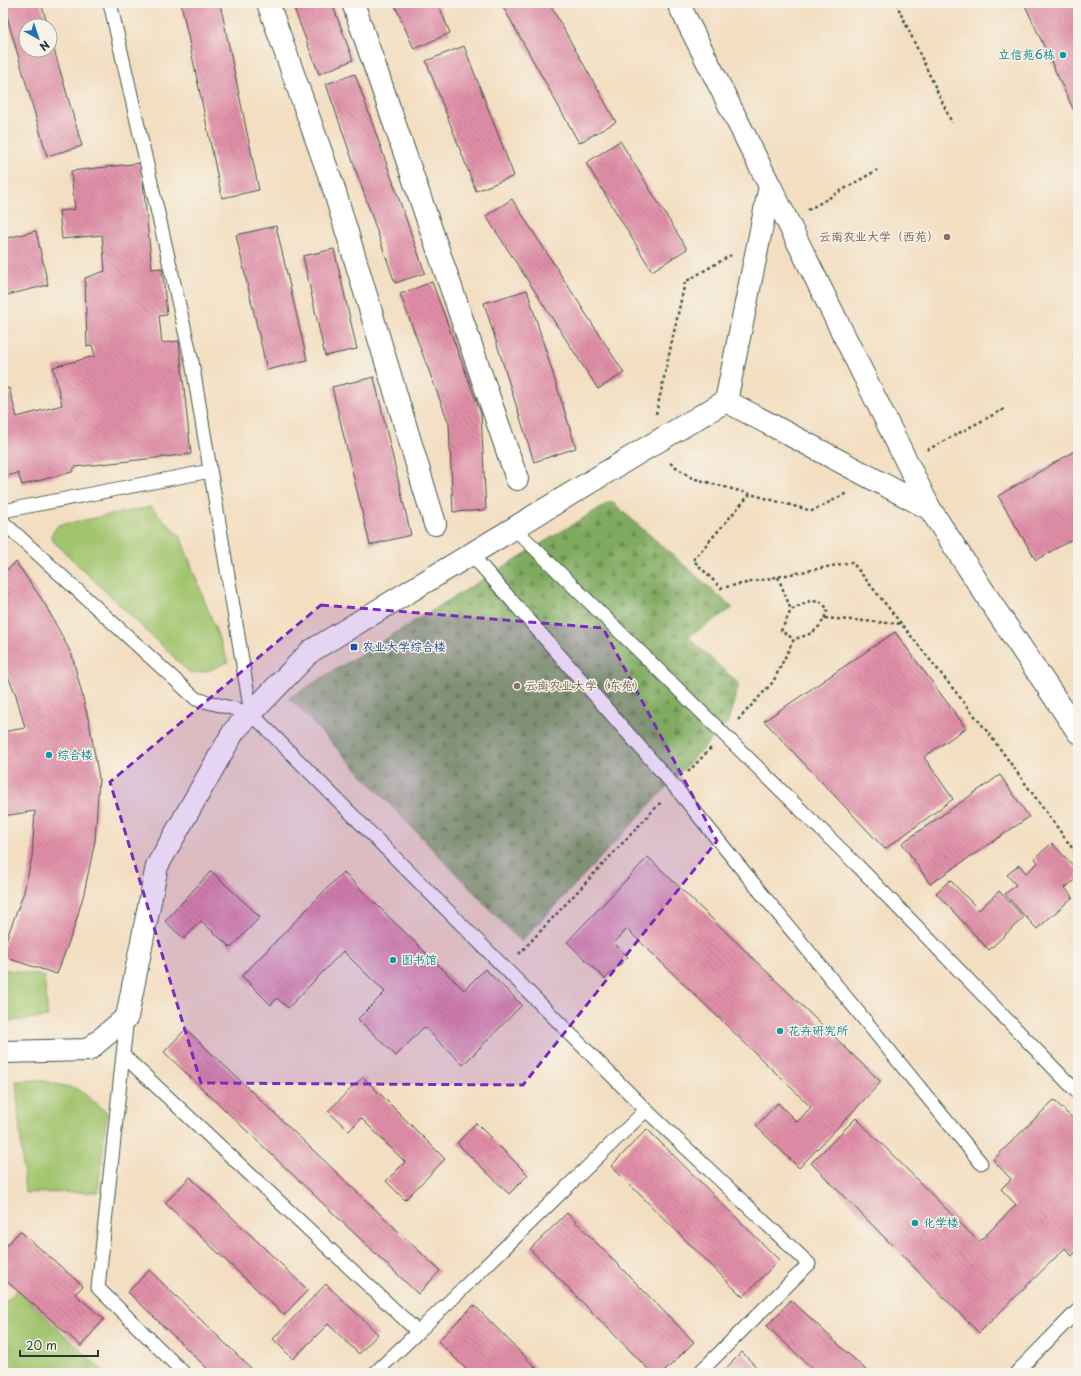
<svg xmlns="http://www.w3.org/2000/svg" width="1081" height="1376" viewBox="0 0 1081 1376" font-family="'Playpen Sans','LXGW WenKai TC',sans-serif">
<style>
.green{fill:#a1c46d;stroke:#608050}
.forest{fill:url(#forest-firs);stroke:#50744a}
.building{fill:url(#building-back-hatch)}
.lines{fill:none;stroke-linecap:round;stroke-linejoin:round}
.service-casing{stroke:#3f5549;stroke-width:15}
.minor-casing{stroke:#3f5549;stroke-width:24}
.tertiary-casing{stroke:#3f5549;stroke-width:24}
.secondary-casing{stroke:#3f5549;stroke-width:24}
.primary-casing{stroke:#3f5549;stroke-width:24}
.path{stroke:#3f5549;stroke-width:2.5;stroke-dasharray:3 3;stroke-linecap:butt}
.service{stroke:#fff;stroke-width:13}
.minor{stroke:#fff;stroke-width:22}
.tertiary{stroke:#fff;stroke-width:22}
.secondary{stroke:#fff;stroke-width:22}
.primary{stroke:#fff;stroke-width:22}
.marked{fill:#7b2cbf;fill-opacity:0.2;stroke:#7b2cbf;stroke-width:3;stroke-dasharray:8 5;stroke-linejoin:round}
.culture-dot{fill:#0f9aa8;stroke:#f7f3e8;stroke-width:1.5}
.education-dot{fill:#8d6e63;stroke:#f7f3e8;stroke-width:1.5}
.transit-dot{fill:#1a4fb4;stroke:#f7f3e8;stroke-width:1.5}
.labels{text-anchor:middle;stroke-width:3;stroke-linejoin:round;paint-order:stroke}
.culture-label{font-size:12px;fill:#0d838f;stroke:#f7f3e8;text-anchor:start}
.education-label{font-size:12px;fill:#785e54;stroke:#f7f3e8;text-anchor:end}
.transit-label{font-size:12px;fill:#164399;stroke:#f7f3e8;text-anchor:start}
</style>
<defs>
<pattern id="forest-firs" width="22" height="20" patternUnits="userSpaceOnUse"><rect width="22" height="20" fill="#80aa60"/><path d="M5 1l3.5 6h-7zM16 11l3.5 6h-7z" fill="#688c50"/></pattern>
<pattern id="building-back-hatch" width="6" height="6" patternUnits="userSpaceOnUse"><rect width="6" height="6" fill="#e18ea8"/><path d="M-1 5l2 2M0 0l6 6M5-1l2 2" fill="none" stroke="#b6758a"/></pattern>
</defs>
<rect width="100%" height="100%" fill="#f7f3e8"/>
<filter id="ink" filterUnits="userSpaceOnUse"><feTurbulence type="fractalNoise" baseFrequency=".025" numOctaves="2"/><feDisplacementMap in="SourceGraphic" scale="8" xChannelSelector="R" yChannelSelector="G"/><feConvolveMatrix kernelMatrix="1 2 1 2 8 2 1 2 1" color-interpolation-filters="sRGB"/></filter>
<filter id="wash" filterUnits="userSpaceOnUse"><feTurbulence type="fractalNoise" baseFrequency=".012" numOctaves="4" result="noise"/><feDisplacementMap in="SourceGraphic" scale="16" xChannelSelector="R" yChannelSelector="G"/><feGaussianBlur stdDeviation="0.9" result="paint"/><feColorMatrix in="noise" values="0 0 0 0 0 0 0 0 0 0 0 0 0 0 0 0 0 1.4 0 .05"/><feComposite in="paint" operator="in"/></filter>
<g filter="url(#wash)">
<rect width="100%" height="100%" fill="#f3dec1"/>
<path class="green" d="M151,507L180,536L228,662C215,668 203,675 189,672L52,540L51,535L58,525Z
M3,969L44,976L48,1017L3,1022Z
M39,1080L78,1089L107,1112L98,1192L25,1193L16,1081Z
M17,1290L105,1373H3V1304Z"/>
<path class="forest" d="M611,501L733,608L688,637L739,684L728,722L521,942L289,698Z"/>
<g id="blocks">
<path class="building" d="M3,3H41L48,26H26V50H50V36L82,146L47,156Z
M181,3H220L259,190L222,198Z
M292,3H332L353,60L319,74Z
M394,3H438L450,33L414,49Z
M501,3H549L616,122L579,143Z
M1024,3H1078V107L1073,109Z
M464,46L514,176L476,191L426,61Z
M355,74L425,273L395,283L326,84Z
M620,141L687,249L652,271L586,163Z
M141,163L152,269L162,268L167,315L159,316L162,343L179,341L191,454L75,467L72,472L22,485L18,473L3,477V390L9,388L17,417L62,405L53,367L95,356L92,345L87,347L85,278L105,271L102,235L62,239L59,211L75,209L71,171Z
M512,199L624,373L598,389L486,216Z
M276,226L307,360L267,370L236,235Z
M36,231L48,285L3,296V239Z
M334,249L357,349L325,356L303,256Z
M432,282L481,414L486,510L453,512L449,424L400,294Z
M527,290L576,448L534,462L484,303Z
M374,377L411,535L370,545L332,387Z
M1078,449V536L1036,560L998,496Z
M16,562L45,604L72,655L89,722L99,778L95,841L84,893L74,928L57,974L3,957V948L24,892L32,857L35,811L3,816V732L25,728L16,695L3,665V573Z
M895,632L966,728L924,757L953,799L885,849L764,721Z
M1000,775L1029,817L930,884L902,843Z
M1052,843L1078,871V877L1065,888L1073,897L1037,929L1005,894L1016,885L1007,875L1019,865L1026,873L1038,863L1035,858Z
M648,857L881,1082L799,1168L756,1126L778,1103L797,1122L811,1107L627,929L614,943L628,957L605,979L567,942Z
M211,871L260,917L231,948L201,921L184,939L165,921Z
M343,872L464,990L485,969L522,1005L463,1065L424,1027L396,1056L358,1019L385,992L343,951L288,1008L277,998L271,1005L242,976Z
M950,880L979,910L999,891L1024,917L989,950L936,893Z
M186,1029L440,1271L418,1294L164,1052Z
M363,1077L445,1159L405,1200L386,1181L405,1162L361,1118L349,1131L328,1111Z
M1054,1100L1074,1120L1078,1115V1250L1072,1256L1065,1248L979,1333L811,1163L856,1118L979,1242L1016,1205L1001,1189L1011,1179L993,1160Z
M476,1123L528,1175L509,1194L457,1143Z
M647,1129L779,1260L743,1297L611,1166Z
M190,1177L308,1290L284,1315L165,1203Z
M567,1213L694,1342L663,1373H652L530,1249Z
M20,1231L83,1286L75,1294L104,1319L81,1346L3,1278V1250Z
M149,1270L256,1373H212L128,1292Z
M326,1284L378,1334L359,1354L328,1324L293,1359L273,1339Z
M791,1300L869,1373H817L767,1326Z
M474,1305L541,1373H470L438,1341Z
M742,1352L762,1373H721Z"/>
</g>
</g>
<g filter="url(#ink)">
<use href="#blocks" fill-opacity="0" stroke="#3f5549" stroke-width="1"/>
<g class="lines">
<defs>
<path id="service" d="M110,3L192,362L251,713
M3,511L210,471
M3,522L196,699L251,713L646,1110L809,1264L699,1373
M514,528L857,865L1078,1093
M471,554L675,787L981,1163
M127,1017L98,1288L184,1373
M124,1056L418,1332L646,1110
M375,1373L418,1332
M1016,1373L1078,1310"/>
<path id="minor" d="M268,3L333,186L435,524
M353,3L517,479"/>
<path id="tertiary" d="M726,401L930,509
M3,1052L88,1050L127,1017L157,866L234,731L311,651L648,447L726,401L770,186"/>
<path id="secondary" d="M678,3L770,186"/>
<path id="primary" d="M770,186L930,509L999,615L1078,732"/>
</defs>
<use href="#service" class="service-casing"/>
<use href="#minor" class="minor-casing"/>
<use href="#tertiary" class="tertiary-casing"/>
<use href="#secondary" class="secondary-casing"/>
<use href="#primary" class="primary-casing"/>
<path class="path" d="M896,3L952,123
M808,210L877,170
M656,414L685,282L731,255
M927,450L1006,408
M670,463L692,478L812,511L847,493
M750,494L693,560L721,588L852,562L990,735L1078,856
M778,577L791,610
M825,618L902,624
M738,720L773,682L794,639C814,634 821,629 828,609L821,602L810,601L791,610L781,631L794,639
M688,772L711,748
M519,954L662,801"/>
<use href="#service" class="service"/>
<use href="#minor" class="minor"/>
<use href="#tertiary" class="tertiary"/>
<use href="#secondary" class="secondary"/>
<use href="#primary" class="primary"/>
</g>
</g>
<path class="marked" d="M321,605L603,628L717,841L523,1085L201,1083L110,782Z"/>
<g class="culture-dot">
<circle cx="1063" cy="55" r="4"/>
<circle cx="49" cy="755" r="4"/>
<circle cx="393" cy="960" r="4"/>
<circle cx="780" cy="1031" r="4"/>
<circle cx="915" cy="1223" r="4"/>
</g>
<g class="education-dot">
<circle cx="947" cy="237" r="4"/>
<circle cx="517" cy="686" r="4"/>
</g>
<rect class="transit-dot" x="350" y="643" width="8" height="8" rx="2"/>
<g class="labels">
<g class="culture-label">
<text x="1055" y="59" text-anchor="end">立信苑6栋</text>
<text x="57" y="759">综合楼</text>
<text x="401" y="964">图书馆</text>
<text x="788" y="1035">花卉研究所</text>
<text x="923" y="1227">化学楼</text>
</g>
<g class="education-label">
<text x="939" y="241">云南农业大学（西苑）</text>
<text x="525" y="690" text-anchor="start">云南农业大学（东苑）</text>
</g>
<g class="transit-label">
<text x="362" y="651">农业大学综合楼</text>
</g>
</g>
<rect width="1081" height="1376" fill="none" stroke="#f7f3e8" stroke-width="16"/>
<g transform="translate(38 38) rotate(140)"><circle r="19" fill="#f7f3e8" stroke="#a1aaa0"/>
<path d="M0-3L7 15L0 10L-7 15Z" fill="#1f6fb2"/>
<text y="-6" font-size="11" font-weight="bold" text-anchor="middle" fill="#1f3d34">N</text>
</g>
<path d="M20 1350v6h78v-6" fill="none" stroke="#1f3d34" stroke-width="2"/>
<text x="26" y="1350" font-size="12" fill="#1f3d34" stroke="#f7f3e8" stroke-width="3" paint-order="stroke">20 m</text>
</svg>
